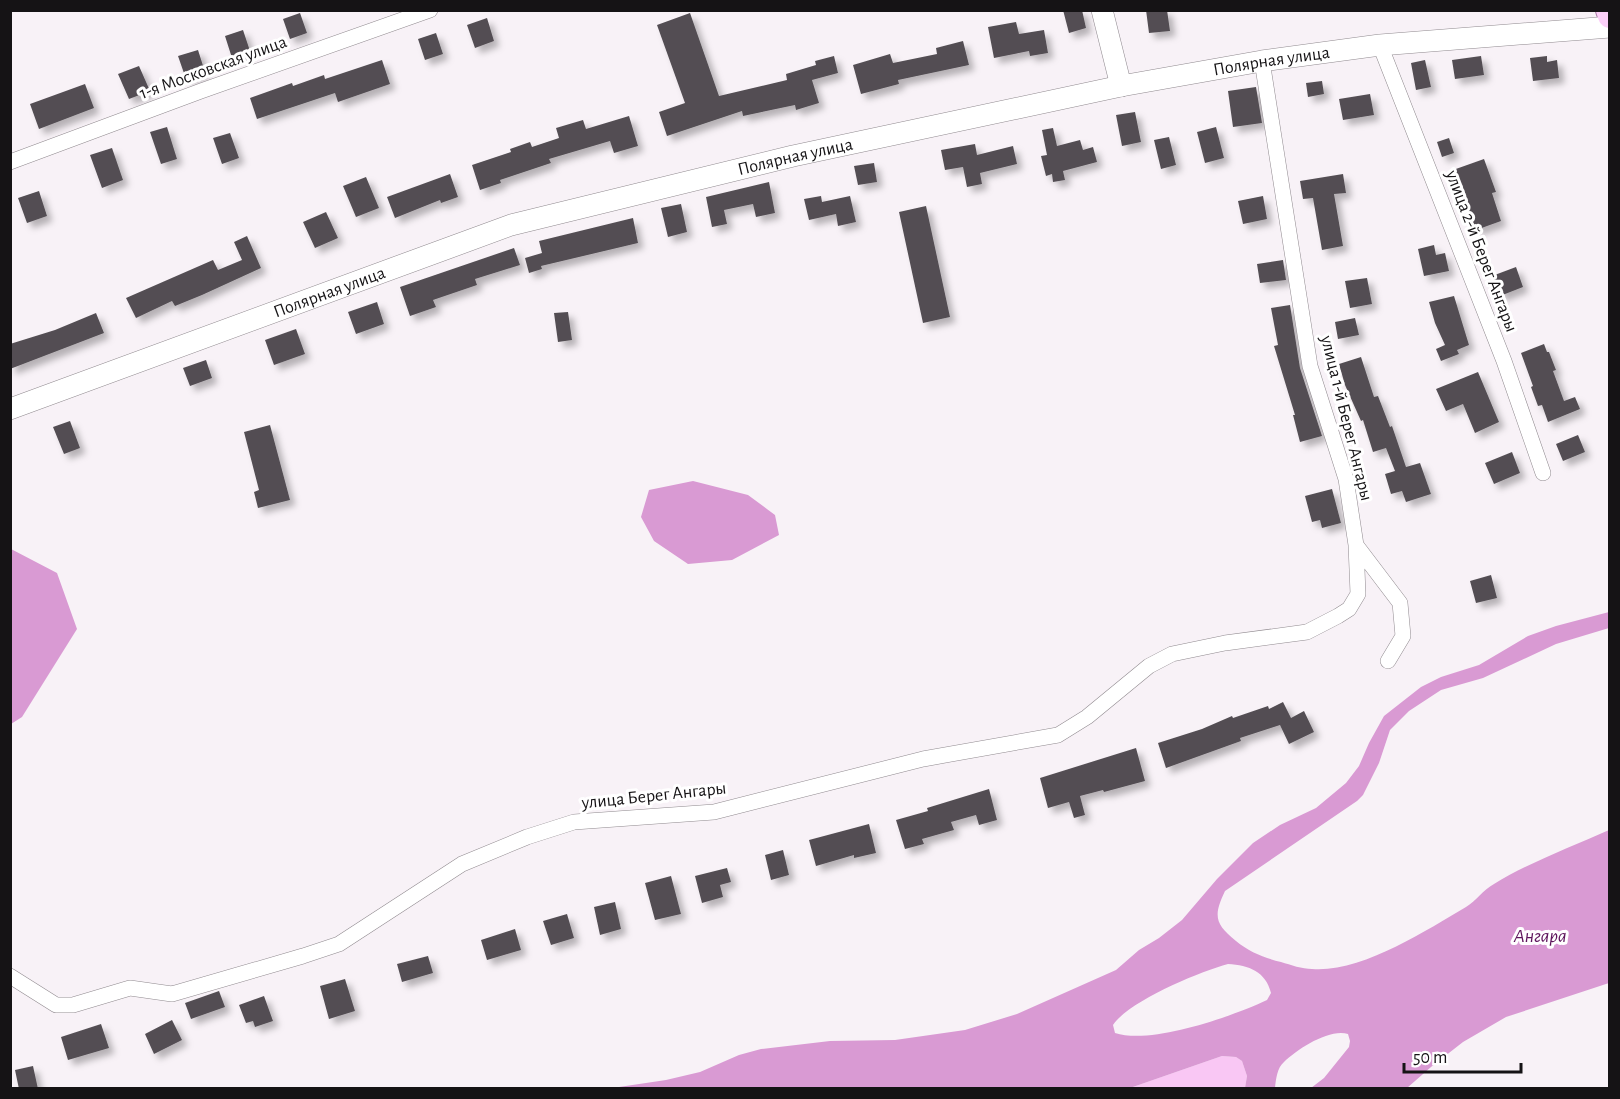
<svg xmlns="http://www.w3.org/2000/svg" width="1620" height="1099" viewBox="0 0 1620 1099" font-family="'Alegreya Sans',sans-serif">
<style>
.green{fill:#f9c7f4}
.water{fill:#d99ad3;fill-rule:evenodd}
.building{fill:#534e53;filter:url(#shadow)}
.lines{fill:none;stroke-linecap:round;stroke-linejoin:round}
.minor-casing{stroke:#908a8f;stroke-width:16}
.secondary-casing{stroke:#908a8f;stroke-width:22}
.primary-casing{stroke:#a979a5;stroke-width:26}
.minor{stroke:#fff;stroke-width:15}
.secondary{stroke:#fff;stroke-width:21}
.primary{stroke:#fbd0f8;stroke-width:24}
.labels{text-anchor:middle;stroke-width:6;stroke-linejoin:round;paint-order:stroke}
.street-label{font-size:18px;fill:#151315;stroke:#fff}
.water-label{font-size:20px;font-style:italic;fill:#5e145c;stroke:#fff}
</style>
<defs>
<filter id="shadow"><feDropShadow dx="5.5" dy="5.5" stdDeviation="3" flood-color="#0004"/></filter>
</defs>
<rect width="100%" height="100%" fill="#f8f2f7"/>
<path class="green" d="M1222,1056L1236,1057L1242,1061L1247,1076L1245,1088H1130Z"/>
<path class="water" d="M693,481L748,495L775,515L779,535L732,560L688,564L654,541L641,517L649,490Z
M11,549L57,573L77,629L22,717L11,724Z
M1609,612V628L1556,644L1483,678L1441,690L1409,711L1390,730L1379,763L1363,795L1357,801L1225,891C1213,916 1215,924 1236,941C1249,952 1265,958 1281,962C1291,965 1302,969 1312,969C1361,973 1425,931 1466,907C1476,901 1483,890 1494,884C1530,862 1571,847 1609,830V983L1506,1017L1463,1042L1431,1067L1407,1088H1311L1324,1078L1349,1047L1350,1041L1348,1034C1330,1028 1297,1049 1284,1062C1277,1068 1276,1079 1275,1088H1245L1247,1076L1242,1061L1236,1057L1222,1056L1130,1088H489L619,1087L666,1080L700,1072L739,1055L761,1049L830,1041L895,1040L965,1030L1017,1014L1116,970L1139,950L1159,938L1182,920L1217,879L1253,843L1280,825L1316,808L1346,783L1359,766L1369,743L1384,716L1421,687L1441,677L1479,665L1528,636L1556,626ZM1228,964C1249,965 1266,972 1271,993L1267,1000C1233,1016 1152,1045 1115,1033L1113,1025C1129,1001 1199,972 1228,964Z"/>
<path class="building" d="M1063,10H1082L1086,28L1069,33Z
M1146,10H1167L1170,31L1149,33Z
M300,13L307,33L290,39L283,19Z
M690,13L719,96L787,80L786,74L816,65L815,61L834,56L838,73L812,80L819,103L796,110L795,105L743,116L742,111L667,136L659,112L685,103L657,25Z
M487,18L494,41L475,48L467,25Z
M1016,22L1019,34L1044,30L1048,53L1030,56L1029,51L994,58L988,27Z
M243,30L250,51L232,58L225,36Z
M436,33L443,54L425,60L418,39Z
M963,41L969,65L898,80L899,84L861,94L853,65L890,54L893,63L937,54L936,48Z
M198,50L205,72L186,79L178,56Z
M1481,56L1484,75L1455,79L1452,60Z
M1547,56V62L1557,60L1559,78L1533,81L1530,58Z
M382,60L390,84L338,102L335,93L257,119L250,98L292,83L293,86L324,75L325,79Z
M1425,60L1431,87L1416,90L1411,63Z
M139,66L150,91L129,99L118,74Z
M1322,81L1324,94L1308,97L1306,83Z
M85,84L94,108L39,129L30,104Z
M1256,87L1262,123L1233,127L1228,91Z
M1370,94L1374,115L1343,120L1339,99Z
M1135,112L1141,142L1122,146L1116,115Z
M629,116L638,146L614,153L610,141L549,159L551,163L500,180L501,183L480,190L472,165L511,152L510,149L530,142L532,147L559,138L556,128L583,120L586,129Z
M167,127L177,159L161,164L150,132Z
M1216,127L1224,158L1205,163L1197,132Z
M1053,128L1057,146L1080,140L1083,150L1093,147L1097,162L1063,171L1065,180L1053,182L1052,174L1046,176L1041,156L1047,155L1042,130Z
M230,133L239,158L222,164L213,138Z
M1169,137L1176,165L1161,169L1154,140Z
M1449,138L1454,153L1442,157L1437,142Z
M975,144L977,155L1013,146L1017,164L980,173L982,184L967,187L963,167L945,170L941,150Z
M112,148L123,180L102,188L90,155Z
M1484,159L1496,192L1492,193L1501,221L1476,230L1453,170Z
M874,163L877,182L858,185L854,166Z
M450,174L458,197L441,203L440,200L395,218L387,197Z
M1343,174L1346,193L1334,194L1343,246L1322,250L1313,198L1303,199L1300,181Z
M366,177L379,208L356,217L343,186Z
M769,182L775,213L756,217L753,204L724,210L727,224L712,227L706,197Z
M39,191L47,216L27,223L18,198Z
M821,196L822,202L850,196L856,222L838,226L836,214L809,220L804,199Z
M1263,196L1267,219L1243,224L1238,201Z
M681,204L687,232L668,237L661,208Z
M926,206L950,317L923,323L899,212Z
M326,212L338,238L315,248L303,222Z
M633,218L638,243L541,266L542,269L529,273L525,258L542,253L539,241Z
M247,236L261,268L202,295L175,306L172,301L136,318L126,298L213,260L218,270L242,260L234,242Z
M1434,245L1436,255L1445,253L1449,271L1424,276L1418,249Z
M514,248L520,265L475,279L477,285L433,300L436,307L410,316L400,287Z
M1283,260L1286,280L1260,283L1257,264Z
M1516,267L1523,287L1500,296L1492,276Z
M1367,278L1372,304L1350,308L1345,281Z
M1454,296L1469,345L1457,350L1459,354L1441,361L1436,349L1445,345L1435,323L1429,302Z
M377,302L384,324L356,334L348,312Z
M1290,305L1300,368L1322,436L1300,442L1293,415H1295L1274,346L1278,345L1271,308Z
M568,312L572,340L558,342L554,313Z
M96,313L104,333L10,369V344L55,330Z
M1355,318L1359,335L1338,339L1335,322Z
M296,329L305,354L274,365L265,340Z
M1544,344L1547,352H1549L1556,370L1553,371L1564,401L1575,397L1580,409L1548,422L1542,405L1538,406L1531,387L1533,386L1521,353Z
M1361,357L1374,397L1378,396L1390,427L1392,426L1406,467L1420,463L1431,494L1406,502L1402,491L1391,494L1385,474L1395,471L1386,448L1373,452L1363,420L1361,421L1345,385L1339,364Z
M206,360L212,378L190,386L183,368Z
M1478,372L1499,422L1475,433L1463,404L1446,411L1436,389Z
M70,421L80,448L64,454L53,427Z
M270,425L290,500L258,508L254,492L259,490L244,432Z
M1578,435L1585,452L1563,461L1556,444Z
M1512,452L1520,473L1494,484L1485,463Z
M1332,489L1341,523L1322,528L1320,520L1312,522L1305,496Z
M1491,575L1497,598L1476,603L1470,581Z
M1283,702L1291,718L1304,711L1314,732L1289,744L1280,725L1240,738L1241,741L1166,768L1158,743L1202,729L1232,716L1233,718L1268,706L1269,709Z
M1136,748L1145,781L1104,792L1103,790L1080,796L1085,815L1074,818L1069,802L1048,808L1040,778Z
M989,789L997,820L979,825L976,815L951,822L954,830L922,839L924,844L905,849L896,820L928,811L927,808Z
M869,824L876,853L854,858V855L816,866L809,840Z
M783,850L789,875L771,880L765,855Z
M727,868L731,882L720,885L723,897L702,903L695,876Z
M671,876L681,914L655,920L645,883Z
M615,902L621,929L600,935L594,907Z
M567,914L574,938L551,945L543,921Z
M515,929L521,950L487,960L481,940Z
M428,956L433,973L402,982L397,964Z
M345,979L355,1011L329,1019L320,986Z
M219,991L225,1007L191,1019L185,1003Z
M264,996L273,1021L255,1027L253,1021L246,1023L239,1005Z
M172,1020L182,1040L154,1054L145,1034Z
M101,1024L109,1048L68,1060L61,1037Z
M33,1066L38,1089H19L15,1070Z"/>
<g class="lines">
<defs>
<path id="minor" d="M1380,45L1504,361L1543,473
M1262,61L1310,366L1346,479L1356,545L1400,603L1403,636L1388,661
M10,162L201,91L430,10
M10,976L56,1005H73L130,988L172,994L303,956L339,944L462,864L527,837L574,822L714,812L923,759L1058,735L1087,717L1149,666L1172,654L1225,643L1307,632L1338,616L1349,609L1358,594L1356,545"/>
<g id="secondary">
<path d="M1102,10L1121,86"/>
<path id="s1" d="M10,409L511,225L793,156L1121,86L1262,61L1380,45L1610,27"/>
</g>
<path id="primary" d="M1608,10L1610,16"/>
</defs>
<use href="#minor" class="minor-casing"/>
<use href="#secondary" class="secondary-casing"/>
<use href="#primary" class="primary-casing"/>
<use href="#minor" class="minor"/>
<use href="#secondary" class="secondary"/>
<use href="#primary" class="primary"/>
</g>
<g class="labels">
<g class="street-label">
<text dy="6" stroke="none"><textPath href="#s1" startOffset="1312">Полярная улица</textPath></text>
<text transform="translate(213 67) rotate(-20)" y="6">1-я Московская улица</text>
<text dy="6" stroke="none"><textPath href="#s1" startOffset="826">Полярная улица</textPath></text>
<text transform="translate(1482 251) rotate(69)" y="6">улица 2-й Берег Ангары</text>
<text dy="6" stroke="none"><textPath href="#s1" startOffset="340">Полярная улица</textPath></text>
<text transform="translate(1347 418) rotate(76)" y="6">улица 1-й Берег Ангары</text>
<text transform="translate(654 795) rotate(-6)" y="6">улица Берег Ангары</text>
</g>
<g class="water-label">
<text x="1540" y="942">Ангара</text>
</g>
</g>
<rect width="1620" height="1099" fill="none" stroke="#151315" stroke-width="24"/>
<path d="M1404 1063v9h117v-9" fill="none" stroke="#151315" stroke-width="3"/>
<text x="1413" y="1063" font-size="18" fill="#151315" stroke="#ffffff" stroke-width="4.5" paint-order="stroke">50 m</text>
</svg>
